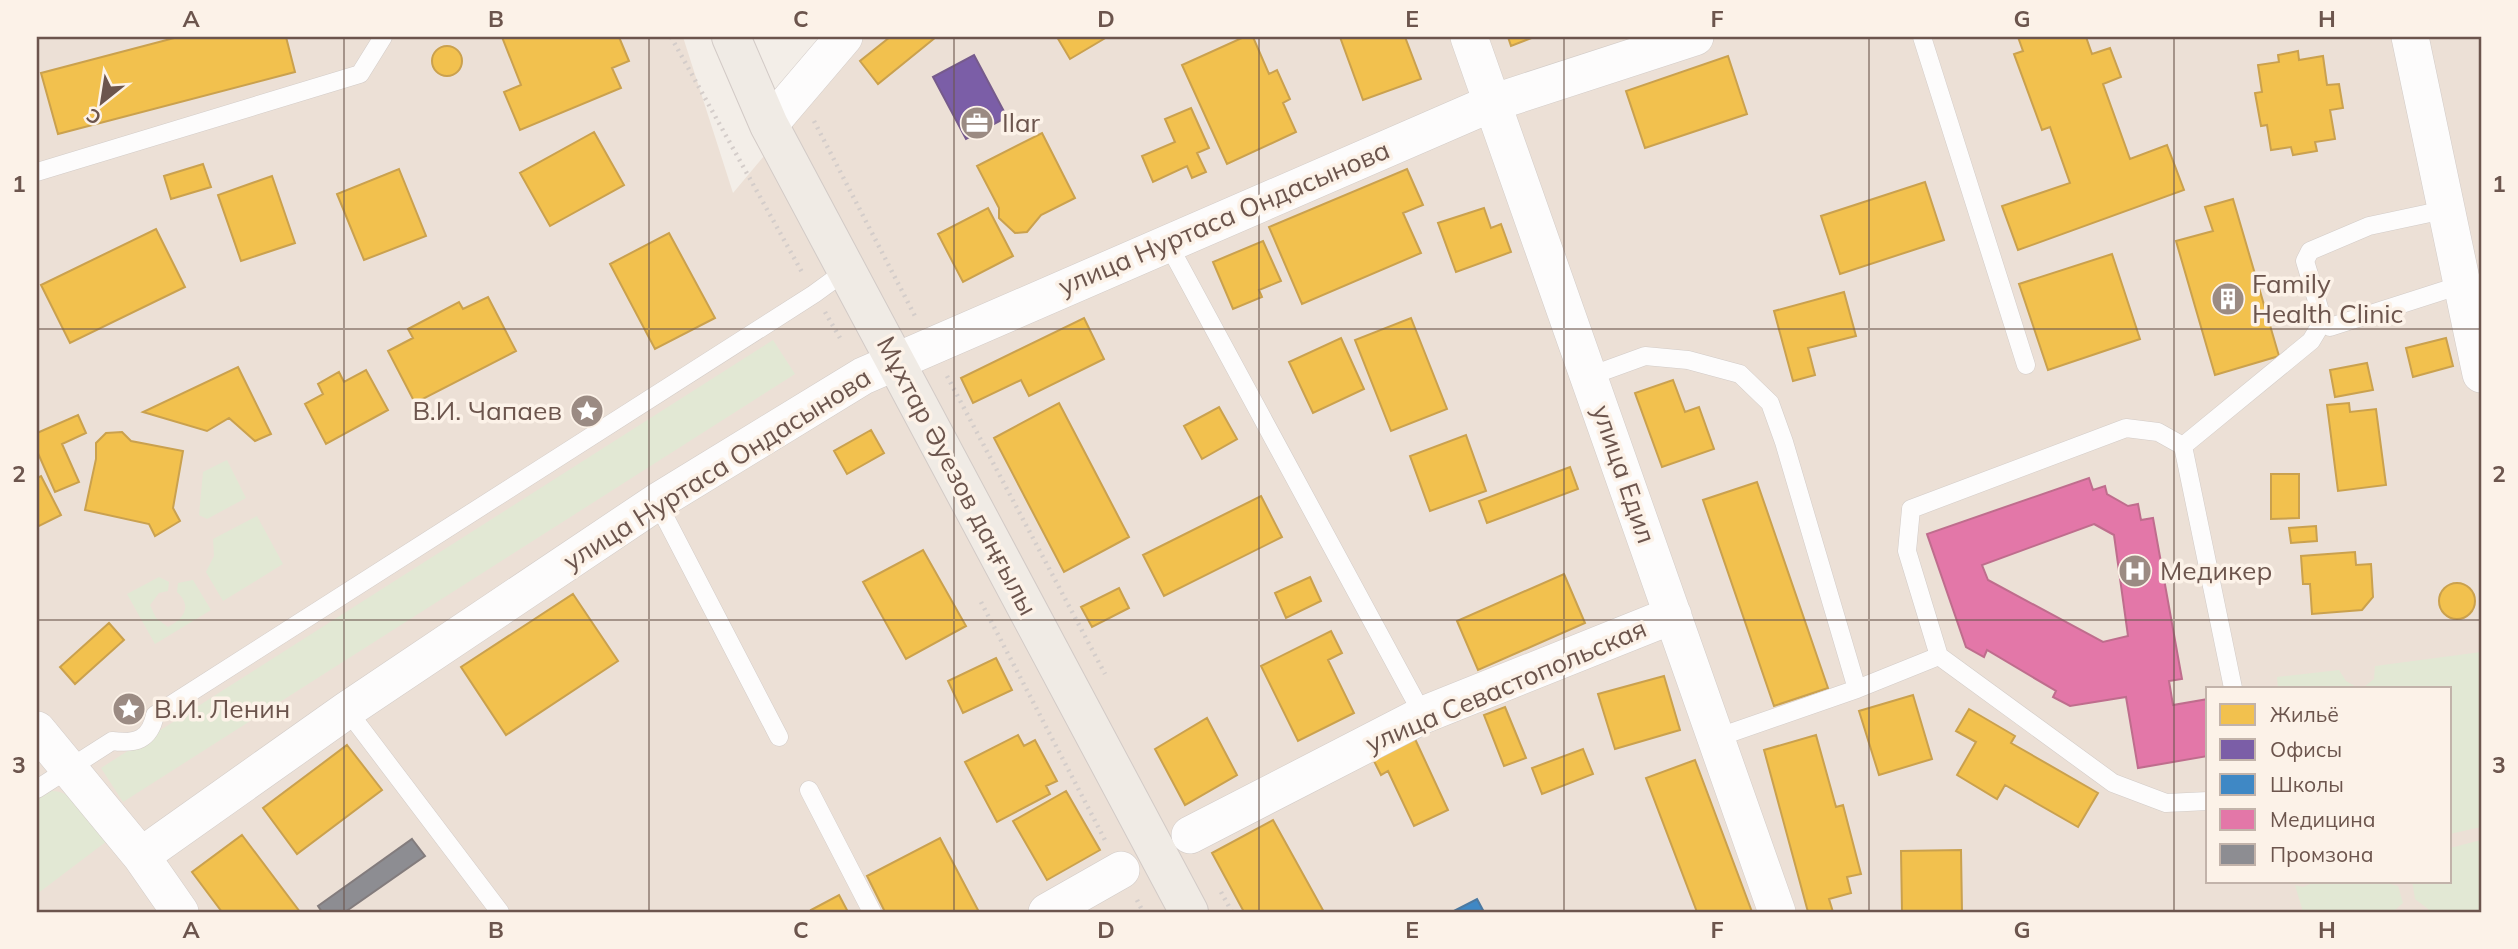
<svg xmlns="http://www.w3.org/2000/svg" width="2518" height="949" viewBox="0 0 2518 949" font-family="Mulish,sans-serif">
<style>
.residential{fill:#ece0d6;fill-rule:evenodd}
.green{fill:#e2e8d4}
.homes{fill:#f2c14e;stroke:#caa14e;stroke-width:2}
.offices{fill:#7b5ea7;stroke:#765b8c;stroke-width:2}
.schools{fill:#3f88c5;stroke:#4c79a1;stroke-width:2}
.health{fill:#e377a8;stroke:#bf6d8d;stroke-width:2;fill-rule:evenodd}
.industry{fill:#8d8d92;stroke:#837c7d;stroke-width:2}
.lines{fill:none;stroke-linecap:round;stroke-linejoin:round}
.service-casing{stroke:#d2cbc7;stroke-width:19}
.minor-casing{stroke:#d2cbc7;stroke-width:38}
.primary-casing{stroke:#d2cac6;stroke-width:40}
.path{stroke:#d4cdca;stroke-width:4.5;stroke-dasharray:2 5;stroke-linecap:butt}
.service{stroke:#fdfcfc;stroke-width:18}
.minor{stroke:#fdfcfc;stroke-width:37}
.primary{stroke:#f0ebe5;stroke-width:38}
.grid{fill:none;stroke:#6c554d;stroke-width:2;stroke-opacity:0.55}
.labels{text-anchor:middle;stroke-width:7;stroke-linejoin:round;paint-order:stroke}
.poi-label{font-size:26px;fill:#6c554d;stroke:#fcf2e8;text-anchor:start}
.street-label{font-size:26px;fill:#6c554d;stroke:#fcf2e8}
.neatline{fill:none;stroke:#6c554d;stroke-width:2.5}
.grid-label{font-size:23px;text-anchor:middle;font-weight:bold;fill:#6c554d}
</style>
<rect width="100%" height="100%" fill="#f3eee8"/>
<path class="residential" d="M37,37H683L733,193L864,37H2481V912H37ZM2208,688H2450V881H2208Z"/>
<path class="green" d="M773,340L795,374L123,802L101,768Z
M227,460L246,498L207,519L199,515L203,472Z
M257,516L283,564L223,601L206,572L214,556L213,539Z
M159,577L169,582L168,591L159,593L150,605L156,618L168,627C185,618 192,606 177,592L178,583L193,580L211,610L155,644L127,594Z
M2481,652V827L2450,834V688H2366L2365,686L2374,679L2375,666Z
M2339,670L2346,681L2358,688H2278L2277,677Z
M51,791C78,791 92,821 107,841L37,894V800Z
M2481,840V912H2432L2415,899L2412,881H2450V848Z
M2318,881H2380L2398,886L2403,903L2393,912H2303L2295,885L2303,887Z"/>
<path class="homes" d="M178,37H286L295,72L58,134L41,73Z
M502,37H619L629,61L612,68L621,88L520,130L504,92L521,85Z
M890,37H936L878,84L860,61Z
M1057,37H1107L1070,59Z
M1244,37H1253L1269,74L1277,70L1290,99L1283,103L1296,132L1227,164L1182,65Z
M1340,37H1405L1421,79L1363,100Z
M1508,37H1534L1511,46Z
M2018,37H2086L2092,54L2110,48L2121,77L2103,84L2130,159L2167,145L2184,190L2018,250L2002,206L2070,183L2050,127L2042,130L2014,54L2023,51Z
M432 61a15 15 0 1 1 30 0a15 15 0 1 1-30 0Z
M2298,51L2299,60L2323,56L2327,85L2339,84L2343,108L2330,110L2335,139L2315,142L2317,151L2293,155L2291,147L2271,150L2267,125L2261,126L2255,93L2262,92L2258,65L2279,62L2278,55Z
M1728,56L1747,114L1645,148L1626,91Z
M1191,108L1209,148L1197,153L1206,172L1192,178L1187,166L1153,182L1142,156L1175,142L1165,119Z
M594,132L624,185L550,226L520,173Z
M1042,133L1075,198L1041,215L1027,232L1015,233L999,218V208L977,166Z
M203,164L211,187L171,199L164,176Z
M399,169L426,236L364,260L337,194Z
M1407,169L1423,205L1403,213L1421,253L1302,304L1269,227Z
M272,176L295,243L241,261L218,195Z
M1925,182L1944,240L1840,274L1821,216Z
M2233,199L2279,356L2215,375L2176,241L2213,231L2205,207Z
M988,208L1013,256L963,282L938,234Z
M1484,208L1491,228L1501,224L1511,252L1456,272L1438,223Z
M156,229L185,287L70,343L41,285Z
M669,233L715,318L655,349L610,264Z
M1263,241L1281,281L1259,290L1262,297L1233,309L1213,262Z
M2112,254L2140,339L2048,370L2019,284Z
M1844,292L1856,336L1808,348L1815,375L1793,381L1774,311Z
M488,297L516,351L415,403L388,351L413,338L408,329L459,302L463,309Z
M1084,318L1104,359L1029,396L1021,380L973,403L961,378Z
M1411,318L1447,409L1391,431L1355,340Z
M1341,338L1364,389L1313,413L1289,362Z
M2446,338L2453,366L2413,377L2406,348Z
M2367,363L2373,390L2335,397L2330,370Z
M238,367L271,434L255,441L229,418L207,431L143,412Z
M366,370L388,410L326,444L305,404L323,394L318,384L339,372L344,382Z
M1673,380L1685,412L1699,407L1714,449L1662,467L1635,393Z
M1059,403L1129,537L1064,572L994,438Z
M2349,403L2350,412L2376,409L2386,485L2338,491L2327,405Z
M1219,407L1237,439L1202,459L1184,426Z
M78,415L86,433L62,444L79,482L55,492L37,451V433Z
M871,430L884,453L847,474L834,451Z
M122,432L131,441L183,451L173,508L180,521L155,536L149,524L85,510L96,459V443L106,433Z
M1466,435L1486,491L1430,511L1410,456Z
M1570,467L1578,489L1487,523L1479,501Z
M2271,474H2299V518L2271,519Z
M41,476L61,515L37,527V478Z
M1757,482L1828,688L1774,706L1703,500Z
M1261,496L1282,537L1164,596L1143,555Z
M2316,526L2317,541L2291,543L2289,528Z
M923,550L966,626L906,659L863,582Z
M2355,552L2356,565L2371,564L2373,597L2362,610L2312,614L2310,584H2303L2301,556Z
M1564,574L1585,623L1478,670L1457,621Z
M1310,577L1321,601L1286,618L1275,593Z
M2439 601a18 18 0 1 1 36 0a18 18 0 1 1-36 0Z
M1119,588L1129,608L1092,627L1081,607Z
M573,594L618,661L506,735L461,667Z
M109,623L124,640L75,684L60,667Z
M1331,631L1342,653L1328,660L1354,713L1298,741L1261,666Z
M996,658L1012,690L963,713L948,681Z
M1664,676L1680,730L1615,749L1598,694Z
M1913,695L1932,759L1879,775L1859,711Z
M1505,707L1526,758L1504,766L1484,715Z
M1969,709L2015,736L2011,743L2098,793L2078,827L2005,785L1997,799L1957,775L1976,742L1956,731Z
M1207,718L1237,775L1185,805L1155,749Z
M1018,735L1024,746L1035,740L1057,781L1046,786L1050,794L997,822L965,762Z
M1816,735L1836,807L1843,805L1861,874L1847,877L1851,893L1829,899L1833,912H1808L1764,750Z
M1415,739L1448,810L1414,826L1388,771L1381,775L1373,759Z
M347,745L382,790L297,854L263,808Z
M1583,749L1593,774L1542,794L1532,768Z
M1695,760L1752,912H1697L1646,778Z
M1066,791L1100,850L1047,880L1013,821Z
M1273,820L1324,912H1244L1212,853Z
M242,835L300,912H222L192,872Z
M940,838L979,912H885L867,876Z
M1961,850L1962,912H1902L1901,851Z
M839,895L848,912H812L811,910Z"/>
<path class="offices" d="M974,55L1007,117L966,139L933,77Z"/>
<path class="schools" d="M1477,899L1484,912H1452Z"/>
<path class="health" d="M2089,478L2093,490L2105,486L2107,494L2128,506L2138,504L2141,520L2153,518L2182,679L2169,681L2173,705L2208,699V756L2138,768L2126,697L2070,706L2053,697L2056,691L1987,650L1984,657L1966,647L1927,534ZM2094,524L2114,535L2128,636L2103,642L1988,580L1982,565Z"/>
<path class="industry" d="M412,839L425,856L345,912H322L318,906Z"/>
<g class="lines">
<defs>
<path id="service" d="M1922,37L2026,365
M37,172L360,74L383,37
M1167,242L1423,715
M2323,321L2330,327L2461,285
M1590,376L1645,356L1688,360L1740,374L1770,403L1784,442L1857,689L1716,738
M2183,446L2311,341L2323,321L2305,261L2310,251L2369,226L2444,210
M657,502L779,737
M1857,689L1939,656
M347,710L500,912
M37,789L112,741C136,744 150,740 155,715L814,294L847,270
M809,790L872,912
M2208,801L2166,803L2113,783L1939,656L1907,551L1911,509L2126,428L2158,432L2183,446L2233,688"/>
<path id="minor" d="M1469,37L1777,912
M2410,37L2481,374
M769,125L844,37
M37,730L141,856L180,912
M1190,835L1423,715L1673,615
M141,856L347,710L657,502L863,376L1492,103L1695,37
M1047,912L1121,870"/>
<path id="primary" d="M731,37L769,125L1189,912"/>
</defs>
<use href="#service" class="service-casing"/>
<use href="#minor" class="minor-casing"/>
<use href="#primary" class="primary-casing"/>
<path class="path" d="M671,37L803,274
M814,121L916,318
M825,312L840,338
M947,376L1105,674
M981,602L1106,842
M1221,892L1232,912
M1137,900L1143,912"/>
<use href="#service" class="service"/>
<use href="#minor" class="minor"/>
<use href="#primary" class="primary"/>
</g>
<path class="grid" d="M344,37V912M649,37V912M954,37V912M1259,37V912M1564,37V912M1869,37V912M2174,37V912M37,329H2481M37,620H2481"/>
<defs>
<symbol id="office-disc" viewBox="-11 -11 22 22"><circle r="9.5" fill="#9b8b83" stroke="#fcf2e8"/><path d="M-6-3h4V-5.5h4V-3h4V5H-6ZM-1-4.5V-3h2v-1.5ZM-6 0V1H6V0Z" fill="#fff"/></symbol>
<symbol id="building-disc" viewBox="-11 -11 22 22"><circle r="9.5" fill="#9b8b83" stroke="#fcf2e8"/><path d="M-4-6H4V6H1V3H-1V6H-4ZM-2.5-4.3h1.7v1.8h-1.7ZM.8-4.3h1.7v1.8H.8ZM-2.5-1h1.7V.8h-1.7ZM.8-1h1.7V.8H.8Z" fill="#fff"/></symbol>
<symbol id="sight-disc" viewBox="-11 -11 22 22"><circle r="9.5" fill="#9b8b83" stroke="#fcf2e8"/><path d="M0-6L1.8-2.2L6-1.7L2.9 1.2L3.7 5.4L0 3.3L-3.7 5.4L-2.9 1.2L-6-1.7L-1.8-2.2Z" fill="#fff"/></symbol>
<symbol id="hospital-disc" viewBox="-11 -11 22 22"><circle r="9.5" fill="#9b8b83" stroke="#fcf2e8"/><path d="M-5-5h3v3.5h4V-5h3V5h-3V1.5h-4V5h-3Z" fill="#fff"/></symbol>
</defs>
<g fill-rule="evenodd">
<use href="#office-disc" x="958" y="104" width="38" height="38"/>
<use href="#building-disc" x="2209" y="280" width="38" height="38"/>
<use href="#sight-disc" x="568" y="392" width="38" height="38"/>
<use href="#hospital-disc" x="2116" y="552" width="38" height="38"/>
<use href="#sight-disc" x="110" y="690" width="38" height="38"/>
</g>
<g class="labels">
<g class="poi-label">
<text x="1002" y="132">Ilar</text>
<text x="2252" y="293">Family<tspan x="2252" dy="30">Health Clinic</tspan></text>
<text x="562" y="420" text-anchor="end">В.И. Чапаев</text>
<text x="2160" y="580">Медикер</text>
<text x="154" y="718">В.И. Ленин</text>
</g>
<g class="street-label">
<text transform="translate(1224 218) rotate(-23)" y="9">улица Нуртаса Ондасынова</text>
<text transform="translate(717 469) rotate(-32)" y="9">улица Нуртаса Ондасынова</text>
<text transform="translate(1624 474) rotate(71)" y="9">улица Едил</text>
<text transform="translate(957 476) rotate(62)" y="9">Мұхтар Әуезов даңғылы</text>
<text transform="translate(1506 686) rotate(-23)" y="9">улица Севастопольская</text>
</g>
</g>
<rect width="2518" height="949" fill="none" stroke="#fcf2e8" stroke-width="77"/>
<rect x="2206" y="687" width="245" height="196" fill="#fcf2e8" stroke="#c2b3aa" stroke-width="2"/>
<rect x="2220" y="704" width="35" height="21" fill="#f2c14e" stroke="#c2b3aa" stroke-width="2"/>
<text x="2270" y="722" font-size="21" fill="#6c554d">Жильё</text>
<rect x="2220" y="739" width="35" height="21" fill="#7b5ea7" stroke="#c2b3aa" stroke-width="2"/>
<text x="2270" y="757" font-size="21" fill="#6c554d">Офисы</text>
<rect x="2220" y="774" width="35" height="21" fill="#3f88c5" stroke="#c2b3aa" stroke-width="2"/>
<text x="2270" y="792" font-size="21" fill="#6c554d">Школы</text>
<rect x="2220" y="809" width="35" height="21" fill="#e377a8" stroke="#c2b3aa" stroke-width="2"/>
<text x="2270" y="827" font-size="21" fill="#6c554d">Медицина</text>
<rect x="2220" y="844" width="35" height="21" fill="#8d8d92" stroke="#c2b3aa" stroke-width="2"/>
<text x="2270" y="862" font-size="21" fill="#6c554d">Промзона</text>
<g transform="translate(102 102) rotate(210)" stroke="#fcf2e8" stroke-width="5" paint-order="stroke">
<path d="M0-5L12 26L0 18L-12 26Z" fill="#6c554d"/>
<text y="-10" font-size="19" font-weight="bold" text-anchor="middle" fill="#6c554d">С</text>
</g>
<rect x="38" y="38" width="2442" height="873" class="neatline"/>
<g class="grid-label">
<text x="191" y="27">A</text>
<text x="496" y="27">B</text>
<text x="801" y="27">C</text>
<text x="1106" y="27">D</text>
<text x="1412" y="27">E</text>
<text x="1717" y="27">F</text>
<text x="2022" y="27">G</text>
<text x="2327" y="27">H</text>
<text x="19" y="192">1</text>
<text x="2499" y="192">1</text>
<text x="19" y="482">2</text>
<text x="2499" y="482">2</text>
<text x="19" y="773">3</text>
<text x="2499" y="773">3</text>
<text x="191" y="938">A</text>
<text x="496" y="938">B</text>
<text x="801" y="938">C</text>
<text x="1106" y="938">D</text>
<text x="1412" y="938">E</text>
<text x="1717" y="938">F</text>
<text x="2022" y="938">G</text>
<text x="2327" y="938">H</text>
</g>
</svg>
